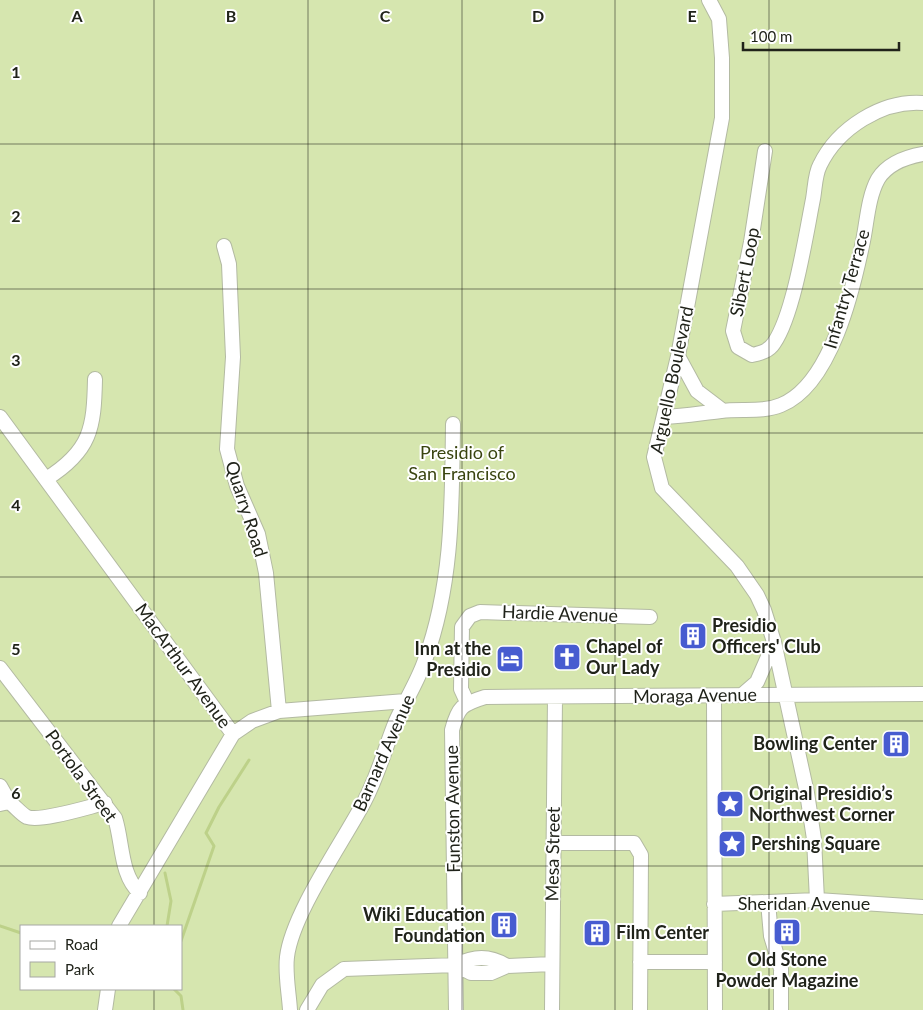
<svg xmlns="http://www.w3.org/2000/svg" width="923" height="1010" viewBox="0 0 923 1010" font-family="Lato,sans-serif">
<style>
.green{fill:#d6e6af;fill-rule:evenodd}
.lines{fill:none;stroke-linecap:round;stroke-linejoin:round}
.stream{stroke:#bdd189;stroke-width:3}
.minor-casing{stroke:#b3baa2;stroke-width:16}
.minor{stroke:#fff;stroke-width:14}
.grid{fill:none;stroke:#20231a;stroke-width:1;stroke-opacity:0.55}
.labels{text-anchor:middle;stroke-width:4;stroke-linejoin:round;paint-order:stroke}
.street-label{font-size:18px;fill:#20231a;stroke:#fff}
.park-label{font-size:18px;fill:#39440f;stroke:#fff}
.poi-label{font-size:18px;font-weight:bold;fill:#20231a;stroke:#fff;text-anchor:start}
.grid-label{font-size:16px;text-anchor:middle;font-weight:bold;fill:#20231a;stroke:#fff;stroke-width:4;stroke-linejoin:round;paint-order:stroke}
</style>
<rect width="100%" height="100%" fill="#f7ffe5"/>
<path class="green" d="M0,0H923V1010H0ZM21,926H181V989H21Z"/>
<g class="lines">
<path class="stream" d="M165,873L171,901L167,926
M0,926L21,933
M181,941L214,846L206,833L219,807L249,760
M174,989L181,996L183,1010"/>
<defs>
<path id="minor" d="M709,0L719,19L722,58V118L678,356L654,457L662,488L737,566L757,595L764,610L774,642L807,793L814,839L817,900
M765,151L751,242L733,331L738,347L752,355C761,353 769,351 774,343C794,314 806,234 813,199C815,188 815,174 820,165C838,128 882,100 923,103
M224,246L229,264L233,357L227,449L237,486L258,534L266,573L279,711
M678,356L697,391L722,410
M0,417L233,734L119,926
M664,417C684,416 702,413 721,411C741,408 762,413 781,405C831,385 853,290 863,241C867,222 868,197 878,179C888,163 906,157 923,154
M46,479C91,451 94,428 95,379
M0,668L115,818C123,843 120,875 140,893
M742,695L757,682L774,643
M714,696L715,1010
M467,702L461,689L462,627L470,616L480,612L650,617
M233,734L252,721L279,711L406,701
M0,786L9,802
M0,804L9,802C15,806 21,814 27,817C41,822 88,807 105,803
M553,843H634L641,855L640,1010
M768,902L771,936L781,969V1010
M714,904L817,900L923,907
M640,962H715
M456,965L471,973H491L507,966L552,964
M105,1010L108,989
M290,1010C289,993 285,974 287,957C292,914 343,842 364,802C378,776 385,748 396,721C405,701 418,681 425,660C453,584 452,503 453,424
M307,1010L322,985L344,969L456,965C474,956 489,955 507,966
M456,1010L452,730C458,707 462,704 485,697L923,694
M552,1010L555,697"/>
</defs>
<use href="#minor" class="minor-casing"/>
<use href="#minor" class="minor"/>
</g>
<path class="grid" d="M154,0V926M308,0V1010M462,0V1010M615,0V1010M769,0V1010M0,144H923M0,289H923M0,433H923M0,577H923M0,721H923M0,866H923M154,989V1010"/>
<defs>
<symbol id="building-square" viewBox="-11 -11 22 22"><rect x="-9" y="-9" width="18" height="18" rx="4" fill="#475cd0" stroke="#fff"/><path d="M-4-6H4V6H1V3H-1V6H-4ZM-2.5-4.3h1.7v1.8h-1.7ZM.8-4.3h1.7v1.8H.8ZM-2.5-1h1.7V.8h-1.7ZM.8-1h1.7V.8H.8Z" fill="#fff"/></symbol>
<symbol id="church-square" viewBox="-11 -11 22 22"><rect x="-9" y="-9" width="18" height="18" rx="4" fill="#475cd0" stroke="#fff"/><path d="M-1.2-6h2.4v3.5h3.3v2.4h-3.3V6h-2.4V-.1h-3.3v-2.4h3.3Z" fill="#fff"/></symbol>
<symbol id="hotel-square" viewBox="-11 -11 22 22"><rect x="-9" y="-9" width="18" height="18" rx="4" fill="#475cd0" stroke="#fff"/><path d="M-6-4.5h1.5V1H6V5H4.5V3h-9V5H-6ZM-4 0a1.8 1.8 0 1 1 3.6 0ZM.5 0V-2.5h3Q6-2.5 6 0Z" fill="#fff"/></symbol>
<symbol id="sight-square" viewBox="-11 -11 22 22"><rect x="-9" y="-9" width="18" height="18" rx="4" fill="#475cd0" stroke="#fff"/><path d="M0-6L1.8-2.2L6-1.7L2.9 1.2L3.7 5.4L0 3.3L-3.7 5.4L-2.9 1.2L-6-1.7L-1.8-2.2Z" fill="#fff"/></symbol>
</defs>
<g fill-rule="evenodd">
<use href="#building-square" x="677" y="620" width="32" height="32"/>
<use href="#church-square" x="551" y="641" width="32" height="32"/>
<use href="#hotel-square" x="494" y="643" width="32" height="32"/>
<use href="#building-square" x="880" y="728" width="32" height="32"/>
<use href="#sight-square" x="714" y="788" width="32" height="32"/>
<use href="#sight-square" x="716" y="828" width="32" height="32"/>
<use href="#building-square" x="488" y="909" width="32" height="32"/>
<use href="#building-square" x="771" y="916" width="32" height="32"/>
<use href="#building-square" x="581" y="917" width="32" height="32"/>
</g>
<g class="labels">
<g class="street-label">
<text transform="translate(745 272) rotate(-79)" y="6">Sibert Loop</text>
<text transform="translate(847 289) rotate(-74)" y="6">Infantry Terrace</text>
<text transform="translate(672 380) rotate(-78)" y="6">Arguello Boulevard</text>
<text transform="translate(246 509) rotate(72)" y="6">Quarry Road</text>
<text transform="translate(560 614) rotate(2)" y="6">Hardie Avenue</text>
<text transform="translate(183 666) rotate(54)" y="6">MacArthur Avenue</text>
<text transform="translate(695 696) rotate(-1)" y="6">Moraga Avenue</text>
<text transform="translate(384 753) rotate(-66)" y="6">Barnard Avenue</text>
<text transform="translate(81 776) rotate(54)" y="6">Portola Street</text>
<text transform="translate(453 809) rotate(-91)" y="6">Funston Avenue</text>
<text transform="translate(553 854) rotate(-89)" y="6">Mesa Street</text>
<text x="804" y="910">Sheridan Avenue</text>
</g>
<g class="park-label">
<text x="462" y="459">Presidio of<tspan x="462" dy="21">San Francisco</tspan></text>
</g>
<g class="poi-label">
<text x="712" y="632">Presidio<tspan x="712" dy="21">Officers' Club</tspan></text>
<text x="586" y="653">Chapel of<tspan x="586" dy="21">Our Lady</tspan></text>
<text x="491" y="655" text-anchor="end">Inn at the<tspan x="491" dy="21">Presidio</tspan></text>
<text x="877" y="750" text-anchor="end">Bowling Center</text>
<text x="749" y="800">Original Presidio’s<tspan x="749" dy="21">Northwest Corner</tspan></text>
<text x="751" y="850">Pershing Square</text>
<text x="485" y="921" text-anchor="end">Wiki Education<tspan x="485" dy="21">Foundation</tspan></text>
<text x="616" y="939">Film Center</text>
<text x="787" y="966" text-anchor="middle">Old Stone<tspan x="787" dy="21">Powder Magazine</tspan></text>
</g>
</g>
<g class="grid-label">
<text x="77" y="22">A</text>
<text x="231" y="22">B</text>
<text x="385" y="22">C</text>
<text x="538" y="22">D</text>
<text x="692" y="22">E</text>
<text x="16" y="78">1</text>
<text x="16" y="222">2</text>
<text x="16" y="366">3</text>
<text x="16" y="511">4</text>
<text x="16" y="655">5</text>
<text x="16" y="799">6</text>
</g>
<rect x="20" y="925" width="162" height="65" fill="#ffffff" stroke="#a6a7a3"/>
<rect x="30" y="941" width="25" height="8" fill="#ffffff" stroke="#a6a7a3"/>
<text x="65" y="950" font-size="15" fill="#20231a">Road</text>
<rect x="30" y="962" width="25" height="15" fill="#d6e6af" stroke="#a6a7a3"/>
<text x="65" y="975" font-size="15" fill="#20231a">Park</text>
<path d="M743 42v8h156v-8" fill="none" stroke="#20231a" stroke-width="2.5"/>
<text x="750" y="42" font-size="15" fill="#20231a" stroke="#ffffff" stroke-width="4" paint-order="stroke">100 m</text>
</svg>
